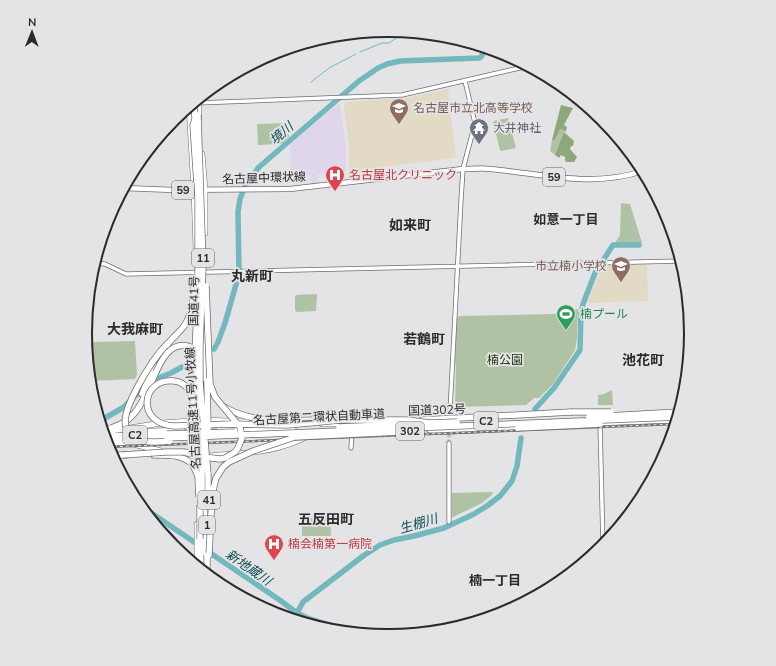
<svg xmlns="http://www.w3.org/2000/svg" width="776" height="666" viewBox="0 0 776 666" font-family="Mulish,'Noto Sans JP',sans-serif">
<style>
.industrial{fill:#dfd6eb}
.education{fill:#e2dac5}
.green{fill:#afc2a4}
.forest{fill:#8da97c}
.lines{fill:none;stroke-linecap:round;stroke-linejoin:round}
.stream{stroke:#73b8bd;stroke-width:1}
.river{stroke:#73b8bd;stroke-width:5.5}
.tertiary-tunnel{stroke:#bfbfc1;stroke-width:3.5;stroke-dasharray:3.5 2;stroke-linecap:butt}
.trunk-tunnel{stroke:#bfbfc1;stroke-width:5;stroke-dasharray:5 2.5;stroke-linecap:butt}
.tertiary-casing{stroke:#6e6e71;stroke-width:5}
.primary-casing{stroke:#6e6e71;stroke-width:6}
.trunk-casing{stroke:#6e6e71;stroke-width:6}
.motorway-casing{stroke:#6e6e71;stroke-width:7}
.tertiary{stroke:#fff;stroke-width:3.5}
.primary{stroke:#fff;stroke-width:4.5}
.trunk{stroke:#fff;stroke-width:5}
.motorway{stroke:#fff;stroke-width:5.5}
.rail-casing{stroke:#717072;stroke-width:2.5}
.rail{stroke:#e4e4e6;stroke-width:1;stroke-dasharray:3;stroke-linecap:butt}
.motorway-bridge-casing{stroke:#6e6e71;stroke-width:7;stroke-linecap:butt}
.motorway-bridge{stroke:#fff;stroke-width:5.5}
.labels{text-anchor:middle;stroke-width:3.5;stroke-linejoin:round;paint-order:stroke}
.shield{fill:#e4e4e6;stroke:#636264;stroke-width:1}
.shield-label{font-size:11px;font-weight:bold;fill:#2c2b2c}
.education-label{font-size:12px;fill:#785e54;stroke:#e4e4e6;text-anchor:start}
.worship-label{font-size:12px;fill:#5b616d;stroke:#e4e4e6;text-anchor:start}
.health-label{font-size:12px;fill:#be3a42;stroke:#e4e4e6;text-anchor:start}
.street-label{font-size:12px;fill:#2c2b2c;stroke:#e4e4e6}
.leisure-label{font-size:12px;fill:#27864d;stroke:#e4e4e6;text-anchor:start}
.park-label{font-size:12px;fill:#1a3402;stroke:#e4e4e6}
.water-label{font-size:13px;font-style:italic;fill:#0b4b4f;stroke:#e4e4e6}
.neighbourhood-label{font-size:13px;font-weight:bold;fill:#2c2b2c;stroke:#e4e4e6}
.quarter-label{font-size:14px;font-weight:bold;fill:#2c2b2c;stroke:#e4e4e6}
.rim{fill:none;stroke:#2c2b2c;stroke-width:2}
</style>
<rect width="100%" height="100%" fill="#e4e4e6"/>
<path class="industrial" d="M573,95L592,110L590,114L570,105Z
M338,104L340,105L346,146V171L318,174L319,184L311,185L310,175L291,177L290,144Z"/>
<path class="education" d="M448,89L456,158L349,171V145L344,105L345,103L352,101L406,98Z
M647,263L648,301L589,303L588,301L597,279L604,265Z"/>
<path class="green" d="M508,118L516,148L501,151L500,150L493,122L494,121Z
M288,123L289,137L281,144L258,145L257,124Z
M560,129L566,131L565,133L563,134L555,155L550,151L552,140H555Z
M621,203L630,204L642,243H615L620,235Z
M316,294L317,295L316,311L296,312L295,310V296L296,295Z
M578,309L577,339L575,350L553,384L539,398H534L526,405L457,407L455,405L456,367L455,361L457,318L459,316L554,314Z
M135,341L137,375L135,379L90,381L87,350L92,342Z
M612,390L613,405H598V395L604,394Z
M492,492L493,494L482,503L453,517H452V493Z
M302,518H330L331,536H302Z"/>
<path class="forest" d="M561,105L573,108L564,125L567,127L566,131L560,129L555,140H552Z
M565,133L574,141L573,146H571L570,149L577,157L574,162H566L565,160V157L561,155L559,158L555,155L563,134Z"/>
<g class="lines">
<path class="stream" d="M437,35L441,36
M360,52L382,43H389L398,37L417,38L430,34
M311,82L329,68L356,54"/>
<path class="river" d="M214,349L218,342L225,323L239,274L238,212L240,199L245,186L259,167L359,81L378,68L387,64L400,61L479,58L481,57L486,48
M535,409L554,388L580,350L581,313L583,304L595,273L613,245H639
M100,421L124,407L149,382L171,373L182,367
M138,504L281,601L297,613L307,618L355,633
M297,613L303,602L363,556L380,545L394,540L414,536L444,528L474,514L487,506L500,496L512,481L517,466L521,438"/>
<path class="tertiary-tunnel" d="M449,443V430"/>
<path class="trunk-tunnel" d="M182,430L219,428"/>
<defs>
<path id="tertiary" d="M197,103L402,95L528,66
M94,263L105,264L126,274L681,261
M450,411L461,200L463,169L475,123L465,81
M600,423L603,546
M449,443V522
M351,448L352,433"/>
<path id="primary" d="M123,188L174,190L290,189L463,169C473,169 482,168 491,169C544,174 591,188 643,171"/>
<path id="trunk" d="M198,99L199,118
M189,106L194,190L196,248
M202,154L205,190V233
M204,303L205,393
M193,352L194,398
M596,423L677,420
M322,424L360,423
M219,428L256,427
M104,432L162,423L205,420L247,422
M126,432L182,430
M196,434L199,476
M106,443H129L161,451
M254,452C272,450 290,445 306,437
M207,456L246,453
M197,567V524"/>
<path id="motorway" d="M142,394L154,364
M224,407C252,423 283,421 314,420
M422,420L571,412
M102,430C137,425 143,400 156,372
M430,430L447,431L518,428
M237,431L293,429
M104,436L167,434
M105,440L167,438
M111,455H126
M154,455C169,455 182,454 193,465
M200,569L201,535
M204,572L205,498"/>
</defs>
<use href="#tertiary" class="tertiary-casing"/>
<use href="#primary" class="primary-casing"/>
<use href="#trunk" class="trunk-casing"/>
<use href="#motorway" class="motorway-casing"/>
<use href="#tertiary" class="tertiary"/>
<use href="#primary" class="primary"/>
<use href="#trunk" class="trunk"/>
<use href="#motorway" class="motorway"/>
<defs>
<path id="rail" d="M108,447L675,424"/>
</defs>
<use href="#rail" class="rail-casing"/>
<use href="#rail" class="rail"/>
<defs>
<path id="motorway-bridge" d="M194,102L195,119L193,125L198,200V285L195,355L199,413
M198,115L203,265L200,346V383L208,476
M168,343C155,356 146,371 137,388C128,405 113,434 143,441C152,443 161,442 170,441
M167,345C172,338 179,333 184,326C193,314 194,297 194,282
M156,372C164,354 175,337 197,350
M207,381L208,428
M571,412H611
M589,417L679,412
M427,423L457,422
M339,427L409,424
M518,428L582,425L600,424
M167,434L235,432
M167,438L678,417
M202,450V508
M202,453C201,446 199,439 198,432C195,419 196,402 189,390C185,385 180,381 174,381C140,378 136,425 175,426L231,424L287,425L341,420H406L431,423
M122,455L167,452H184L204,457L220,459L225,458L235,452L238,448L242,438L240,427L215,397L210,384L206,286
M193,465L198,476L199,497
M208,504V473
M200,505V539
M207,555V575
M207,558L209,555L212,494L216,478L223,467L229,462L253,451L295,437L400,432"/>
</defs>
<use href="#motorway-bridge" class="motorway-bridge-casing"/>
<use href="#motorway-bridge" class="motorway-bridge"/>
</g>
<defs>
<symbol id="school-pin" viewBox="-11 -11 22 30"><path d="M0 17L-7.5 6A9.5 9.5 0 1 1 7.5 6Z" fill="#8d6e63" stroke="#e4e4e6"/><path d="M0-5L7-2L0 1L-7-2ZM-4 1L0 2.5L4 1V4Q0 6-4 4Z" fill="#fff"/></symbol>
<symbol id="temple-pin" viewBox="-11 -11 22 30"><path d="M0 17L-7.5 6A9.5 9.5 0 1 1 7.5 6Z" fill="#6b7280" stroke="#e4e4e6"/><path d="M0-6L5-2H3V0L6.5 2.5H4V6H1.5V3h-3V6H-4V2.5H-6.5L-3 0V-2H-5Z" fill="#fff"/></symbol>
<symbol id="hospital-pin" viewBox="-11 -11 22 30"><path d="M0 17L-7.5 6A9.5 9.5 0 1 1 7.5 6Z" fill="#e0444e" stroke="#e4e4e6"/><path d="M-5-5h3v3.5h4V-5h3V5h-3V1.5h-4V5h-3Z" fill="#fff"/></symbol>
<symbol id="stadium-pin" viewBox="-11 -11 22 30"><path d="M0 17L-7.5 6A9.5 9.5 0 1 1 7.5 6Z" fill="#2e9e5b" stroke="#e4e4e6"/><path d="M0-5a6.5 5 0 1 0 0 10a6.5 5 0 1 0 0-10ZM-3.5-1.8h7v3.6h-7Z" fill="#fff"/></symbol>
</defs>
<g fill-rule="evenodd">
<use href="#school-pin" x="388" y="97" width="22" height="30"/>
<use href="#temple-pin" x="468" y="117" width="22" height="30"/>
<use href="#hospital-pin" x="324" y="164" width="22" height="30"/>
<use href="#school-pin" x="610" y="255" width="22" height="30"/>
<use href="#stadium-pin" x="555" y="303" width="22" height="30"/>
<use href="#hospital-pin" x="263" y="533" width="22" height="30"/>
</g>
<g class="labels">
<g class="shield">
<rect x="543" y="168" width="22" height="18" rx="3"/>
<rect x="172" y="181" width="22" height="18" rx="3"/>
<rect x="192" y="249" width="22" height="18" rx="3"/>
<rect x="474" y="412" width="24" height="18" rx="3"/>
<rect x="396" y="422" width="28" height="18" rx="3"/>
<rect x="123" y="426" width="24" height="18" rx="3"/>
<rect x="198" y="491" width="22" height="18" rx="3"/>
<rect x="199" y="516" width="16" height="18" rx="3"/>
</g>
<g class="shield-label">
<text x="554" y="181">59</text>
<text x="183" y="194">59</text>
<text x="203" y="262">11</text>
<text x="486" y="425">C2</text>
<text x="410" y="435">302</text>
<text x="135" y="439">C2</text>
<text x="209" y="504">41</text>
<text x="207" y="529">1</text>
</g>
<g class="education-label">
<text x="413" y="112">名古屋市立北高等学校</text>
<text x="607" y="270" text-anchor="end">市立楠小学校</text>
</g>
<g class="worship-label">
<text x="493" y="132">大井神社</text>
</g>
<g class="health-label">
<text x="349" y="179">名古屋北クリニック</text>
<text x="288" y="548">楠会楠第一病院</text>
</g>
<g class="street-label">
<text transform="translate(264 178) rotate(-2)" y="4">名古屋中環状線</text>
<text transform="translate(194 301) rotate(-89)" y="4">国道41号</text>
<text transform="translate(193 408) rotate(-93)" y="4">名古屋高速11号小牧線</text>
<text transform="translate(437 410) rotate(-2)" y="4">国道302号</text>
<text transform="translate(319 417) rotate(-3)" y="4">名古屋第二環状自動車道</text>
</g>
<g class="leisure-label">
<text x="580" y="318">楠プール</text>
</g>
<g class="park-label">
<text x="505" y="364">楠公園</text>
</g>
<g class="water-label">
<text transform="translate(281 133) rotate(-41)" y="5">境川</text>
<text transform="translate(418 523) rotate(-16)" y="5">生棚川</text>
<text transform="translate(249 567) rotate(35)" y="5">新地蔵川</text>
</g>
<g class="neighbourhood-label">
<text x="566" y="224">如意一丁目</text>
<text x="495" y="585">楠一丁目</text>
</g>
<g class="quarter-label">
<text x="410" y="230">如来町</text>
<text x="252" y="281">丸新町</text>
<text x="135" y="334">大我麻町</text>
<text x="424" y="344">若鶴町</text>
<text x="643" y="365">池花町</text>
<text x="326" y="524">五反田町</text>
</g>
</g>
<path d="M0 0H776V666H0ZM92 333a296 296 0 1 1 592 0a296 296 0 1 1-592 0Z" fill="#e4e4e6" fill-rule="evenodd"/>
<path class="rim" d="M92 333a296 296 0 1 1 592 0a296 296 0 1 1-592 0Z"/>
<g transform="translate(32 32) rotate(1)" stroke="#e4e4e6" stroke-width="3" paint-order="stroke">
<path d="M0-3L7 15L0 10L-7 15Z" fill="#2c2b2c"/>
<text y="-6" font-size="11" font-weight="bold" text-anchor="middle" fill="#2c2b2c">N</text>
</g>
</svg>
